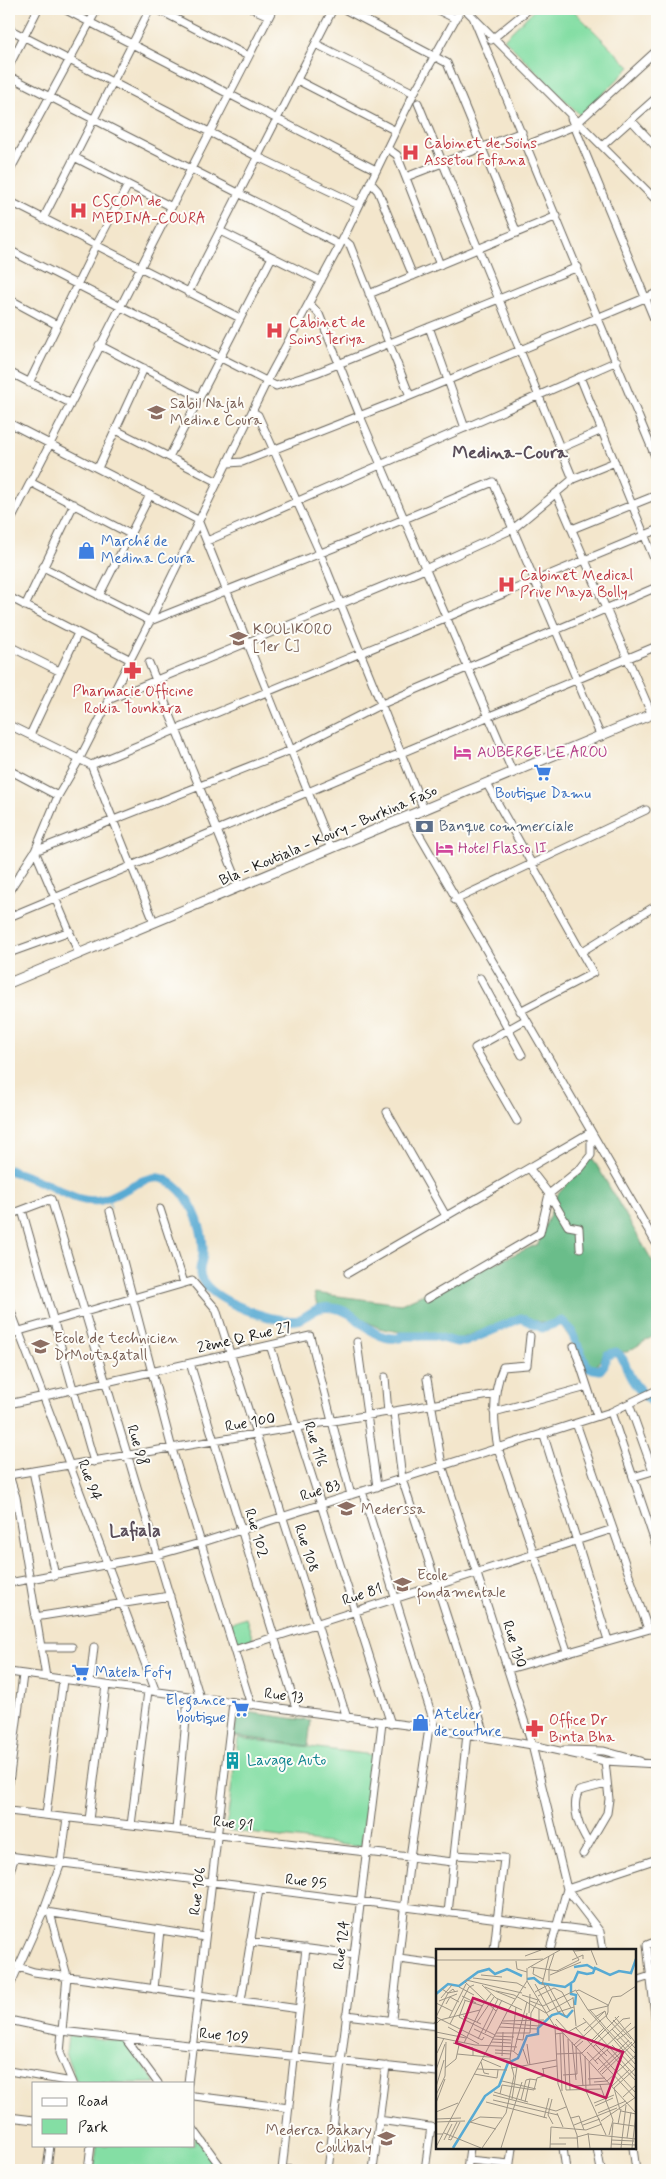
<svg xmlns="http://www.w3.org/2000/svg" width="666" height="2179" viewBox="0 0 666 2179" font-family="Mynerve,sans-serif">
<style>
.green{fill:#84dea4;stroke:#507d60}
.forest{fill:#6bbd8a;stroke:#446c53}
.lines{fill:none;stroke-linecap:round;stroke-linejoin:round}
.stream{stroke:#58aad3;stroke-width:1}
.river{stroke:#58aad3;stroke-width:9}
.minor-casing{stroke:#67635a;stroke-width:9}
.major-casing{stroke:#67635a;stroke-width:11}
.minor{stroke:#fff;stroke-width:7}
.major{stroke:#fff;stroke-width:9}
.labels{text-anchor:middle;stroke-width:4;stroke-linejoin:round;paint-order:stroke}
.health-label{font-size:15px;fill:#be3a42;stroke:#fdfcf7;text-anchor:start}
.education-label{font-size:15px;fill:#785e54;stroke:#fdfcf7;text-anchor:start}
.shop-label{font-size:15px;fill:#366cbe;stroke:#fdfcf7;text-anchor:start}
.hotel-label{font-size:15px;fill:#b23c85;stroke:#fdfcf7;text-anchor:start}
.service-label{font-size:15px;fill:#4e5e75;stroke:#fdfcf7;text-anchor:start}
.street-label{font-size:15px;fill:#1c1c1c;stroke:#fdfcf7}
.culture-label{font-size:15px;fill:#0d838f;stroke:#fdfcf7;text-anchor:start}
.quarter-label{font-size:18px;font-weight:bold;fill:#594d59;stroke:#fdfcf7}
.inset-river{fill:none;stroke:#58aad3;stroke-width:2.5}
.inset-road{fill:none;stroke:#9d9586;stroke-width:1}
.view{fill:#c2185b;fill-opacity:0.15;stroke:#c2185b;stroke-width:2.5}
.inset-edge{fill:none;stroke:#1c1c1c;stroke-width:2.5}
</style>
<rect width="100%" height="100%" fill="#fdfcf7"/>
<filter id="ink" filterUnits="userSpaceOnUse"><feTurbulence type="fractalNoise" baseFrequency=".02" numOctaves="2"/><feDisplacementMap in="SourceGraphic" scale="10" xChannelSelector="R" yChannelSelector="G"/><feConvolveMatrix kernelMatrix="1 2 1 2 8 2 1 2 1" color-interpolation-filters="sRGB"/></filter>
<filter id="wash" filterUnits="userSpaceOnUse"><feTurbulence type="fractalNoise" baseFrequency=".0096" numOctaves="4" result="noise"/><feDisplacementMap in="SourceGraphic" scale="20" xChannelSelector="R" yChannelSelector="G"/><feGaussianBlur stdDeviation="1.12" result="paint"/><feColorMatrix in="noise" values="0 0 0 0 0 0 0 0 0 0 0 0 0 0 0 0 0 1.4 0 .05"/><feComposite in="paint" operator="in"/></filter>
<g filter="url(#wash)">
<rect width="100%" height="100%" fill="#f3e6cc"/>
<path class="green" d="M535,9H572L630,67L581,116L504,39Z
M246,1618L253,1640L237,1645L230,1623Z
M238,1738L373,1755L361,1847L226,1830Z
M68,2035L126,2042L156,2083H77L66,2055Z
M194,2133L221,2170H94L97,2145H194Z"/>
<path class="forest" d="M592,1157L657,1269V1334L627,1352L606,1351L596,1366L590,1367L561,1325L547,1324L520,1316L452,1342L379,1328L336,1306L317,1305L314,1293L401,1304L538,1244L558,1194Z
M238,1711L311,1721L308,1746L234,1736Z"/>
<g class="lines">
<path class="stream" d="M108,1197L111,1208"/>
<path class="river" d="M9,1170C22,1175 35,1179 48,1185C65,1193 81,1204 101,1200C119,1196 147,1172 164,1179C189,1190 204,1226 203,1252C203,1262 196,1272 203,1281C214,1299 252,1313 272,1318C280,1319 290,1322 298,1320C310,1316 315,1305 333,1308C360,1311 369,1342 400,1338L401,1336H434L456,1342H465L521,1318L542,1328L562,1321L570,1329L588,1368L600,1370L604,1365L607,1355L616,1352C625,1358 625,1366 630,1376C636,1388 647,1398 657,1407"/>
</g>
</g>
<g filter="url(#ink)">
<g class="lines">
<defs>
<path id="minor" d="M64,9L376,170
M157,9L248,56
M253,9L269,16
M344,9L447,63L517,233
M436,9L456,19
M465,9L657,201
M473,17L657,461
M9,29L258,157L359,205
M491,40L529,9
M316,44L414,93
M9,66L38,9
M9,76L340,245
M297,80L396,131
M418,103L573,479L615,462
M571,118L657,326
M631,120L657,148
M527,145L574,126L657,50
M602,146L657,97
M387,148L397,155L440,265
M74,157L170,206
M9,172L97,9
M406,177L522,132
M370,182L378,191L413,276
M9,201L240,318
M43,219L150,9
M220,231L321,281
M343,239L350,245L410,396
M9,250L276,386L316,373L578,267
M188,293L333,9
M369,294L557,216
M9,299L57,325
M309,303L319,314L360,416L513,773
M429,327L465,428
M99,345L199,397
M9,372L70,403
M580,377L657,566
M29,383L96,246L128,185
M253,412L258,415L320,553L424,810
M9,423L198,520L331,849
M116,430L218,482
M561,448L602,430
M169,457L272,257
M229,463L242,462L410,396L657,293
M98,468L144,368
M30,482L130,534
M556,493L652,715
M9,524L273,9
M572,529L657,495
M207,541L617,361
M43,567L150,621L361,537L493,482L601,737
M99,596L150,495
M9,597L129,659
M25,606L74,504
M9,646L59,671
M149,663L240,887
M108,700L425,569L513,529L573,479
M9,725L91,765L154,922
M30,735L78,633
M91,765L657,530
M9,770L58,796
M487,784L593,973L520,1011
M409,817L657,1245
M9,891L35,851L58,796L79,760L150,621L267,381L340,245L414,93L461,9
M455,900L646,810
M9,917L657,646
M581,952L657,905
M9,953L70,931
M79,954L35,851L291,750L382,704L657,587
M480,978L522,1055
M387,1112L446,1216
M517,1121L475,1048L525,1020
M529,1168L549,1194L568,1226L579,1228L580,1248
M160,1209L184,1283
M22,1210L94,1462
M110,1211L172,1449L251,1705
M9,1215L51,1199L200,1698
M348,1273L591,1132V1155L580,1169L549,1194L540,1233L427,1299
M9,1306L156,1692
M9,1334L192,1281L216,1309L347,1718
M530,1336L527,1365L503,1367C492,1393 493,1421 498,1448L567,1651
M357,1342L377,1487
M270,1345L391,1724
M574,1346L597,1416
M190,1363L297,1711
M385,1377L388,1413
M427,1379L442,1465L532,1745L567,1889L600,1932L603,1950
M9,1404L310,1336L351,1495
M629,1404L653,1471L633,1477
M394,1412L402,1479L486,1737
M494,1412L587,1387
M611,1412L657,1548
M576,1423L648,1629
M543,1433L608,1640
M33,1471L55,1576
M9,1475L496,1394
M9,1475L16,1497L46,1677
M362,1491L436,1729
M9,1583L157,1555L200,1543L611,1412L657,1390
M35,1617L170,1596
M41,1647H72
M234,1650L613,1529
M509,1669L657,1627
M9,1672L429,1728L532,1745L605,1761L657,1764
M90,1682L94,1647
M564,1750L604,1751L640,1761
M9,1783L23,1675
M9,1811L453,1862
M46,1815L63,1680
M89,1820L106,1685
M131,1825L148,1691
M176,1830L188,1697
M589,1844C580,1830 570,1807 579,1791L606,1784
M583,1854L607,1813L609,1799L605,1761
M455,1855L504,1858L494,1950
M9,1856L600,1932
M9,1873L15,1857
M567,1889L657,1859
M46,1912L205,1937
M50,1913L67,1976L60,2053L73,2083
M448,1913L467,1734
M250,1941L354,1955
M657,1941L647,1945L657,2033
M550,1950L567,1889
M399,1959L437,1964
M9,1964L34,1972L299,2009
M635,1981L657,1974
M9,1988L43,1912L61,1863L67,1818
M154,1989L160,1930
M241,2001L259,1889
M346,2015L437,2026
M392,2019L410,1857L429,1728
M9,2020L61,2031L437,2072
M124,2037L158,2083
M9,2071L72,2082
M188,2083L233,1703
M194,2096L289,2108
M9,2117L34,2120
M378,2120L437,2128
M194,2130L223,2170
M563,2148L566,2170
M597,2148L601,2170
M633,2148L636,2170
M468,2160L510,2164
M282,2169L296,2170
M47,2170L50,2145
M88,2170L91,2145
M282,2170L306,1948
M328,2170L382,1723
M373,2170L386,2066
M425,2170L431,2127
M467,2170L470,2148
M509,2170L512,2148"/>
<path id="major" d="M9,983L657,712"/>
</defs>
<use href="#minor" class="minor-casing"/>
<use href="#major" class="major-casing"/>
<use href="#minor" class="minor"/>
<use href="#major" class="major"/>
</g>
</g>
<defs>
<symbol id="hospital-bare" viewBox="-9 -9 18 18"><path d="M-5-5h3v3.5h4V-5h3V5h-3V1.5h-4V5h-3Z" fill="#e0444e" stroke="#fdfcf7" stroke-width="2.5" paint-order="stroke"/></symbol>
<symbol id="school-bare" viewBox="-9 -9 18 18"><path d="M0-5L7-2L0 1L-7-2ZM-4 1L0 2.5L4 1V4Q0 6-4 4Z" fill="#8d6e63" stroke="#fdfcf7" stroke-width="2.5" paint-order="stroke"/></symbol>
<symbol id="shop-bare" viewBox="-9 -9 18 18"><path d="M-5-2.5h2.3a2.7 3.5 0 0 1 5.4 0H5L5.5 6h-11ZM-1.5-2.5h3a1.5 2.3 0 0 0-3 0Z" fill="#3f7fe0" stroke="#fdfcf7" stroke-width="2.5" paint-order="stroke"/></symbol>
<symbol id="pharmacy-bare" viewBox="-9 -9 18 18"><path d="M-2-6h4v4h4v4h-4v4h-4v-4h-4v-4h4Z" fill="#e0444e" stroke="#fdfcf7" stroke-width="2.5" paint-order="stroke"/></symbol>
<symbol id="hotel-bare" viewBox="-9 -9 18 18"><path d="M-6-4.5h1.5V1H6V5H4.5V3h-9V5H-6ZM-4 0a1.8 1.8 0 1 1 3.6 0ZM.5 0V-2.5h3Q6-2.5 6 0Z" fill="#d1479c" stroke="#fdfcf7" stroke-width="2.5" paint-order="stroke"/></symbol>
<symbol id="supermarket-bare" viewBox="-9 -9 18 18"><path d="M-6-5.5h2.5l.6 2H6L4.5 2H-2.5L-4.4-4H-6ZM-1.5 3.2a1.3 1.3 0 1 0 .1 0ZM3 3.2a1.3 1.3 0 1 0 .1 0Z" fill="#3f7fe0" stroke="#fdfcf7" stroke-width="2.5" paint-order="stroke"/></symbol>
<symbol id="bank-bare" viewBox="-9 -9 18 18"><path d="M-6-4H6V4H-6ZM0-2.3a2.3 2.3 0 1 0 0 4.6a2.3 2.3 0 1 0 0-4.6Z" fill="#5c6f8a" stroke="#fdfcf7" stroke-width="2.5" paint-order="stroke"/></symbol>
<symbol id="building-bare" viewBox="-9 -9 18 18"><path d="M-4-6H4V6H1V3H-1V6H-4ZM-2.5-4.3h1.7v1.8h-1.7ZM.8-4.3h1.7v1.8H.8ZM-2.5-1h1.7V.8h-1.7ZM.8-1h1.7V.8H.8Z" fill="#0f9aa8" stroke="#fdfcf7" stroke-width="2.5" paint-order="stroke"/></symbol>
</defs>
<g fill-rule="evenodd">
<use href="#hospital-bare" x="398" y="140" width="25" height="25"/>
<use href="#hospital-bare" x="66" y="198" width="25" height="25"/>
<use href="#hospital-bare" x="262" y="318" width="25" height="25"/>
<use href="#school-bare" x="144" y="400" width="25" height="25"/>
<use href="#shop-bare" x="74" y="538" width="25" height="25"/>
<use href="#hospital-bare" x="494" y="572" width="25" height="25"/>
<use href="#school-bare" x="226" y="626" width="25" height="25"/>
<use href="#pharmacy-bare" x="120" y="658" width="25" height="25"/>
<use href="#hotel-bare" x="450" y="740" width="25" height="25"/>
<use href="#supermarket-bare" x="530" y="760" width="25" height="25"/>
<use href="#bank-bare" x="412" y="814" width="25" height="25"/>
<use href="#hotel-bare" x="432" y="836" width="25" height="25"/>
<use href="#school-bare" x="28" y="1334" width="25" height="25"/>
<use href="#school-bare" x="334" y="1496" width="25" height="25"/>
<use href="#school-bare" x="390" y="1572" width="25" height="25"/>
<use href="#supermarket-bare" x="68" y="1660" width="25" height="25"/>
<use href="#supermarket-bare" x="228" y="1696" width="25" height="25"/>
<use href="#shop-bare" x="408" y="1710" width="25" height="25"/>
<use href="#pharmacy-bare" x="522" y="1716" width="25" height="25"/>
<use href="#building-bare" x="220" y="1748" width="25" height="25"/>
<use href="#school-bare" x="374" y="2126" width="25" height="25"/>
</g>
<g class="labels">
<g class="health-label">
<text x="424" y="148">Cabinet de Soins<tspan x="424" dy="17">Assetou Fofana</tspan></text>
<text x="92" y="206">CSCOM de<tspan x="92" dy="17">MEDINA-COURA</tspan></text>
<text x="289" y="327">Cabinet de<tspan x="289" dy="17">Soins Teriya</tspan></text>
<text x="520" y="580">Cabinet Medical<tspan x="520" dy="17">Prive Maya Bolly</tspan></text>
<text x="133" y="696" text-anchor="middle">Pharmacie Officine<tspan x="133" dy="17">Rokia Tounkara</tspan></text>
<text x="549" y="1725">Office Dr<tspan x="549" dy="17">Binta Bha</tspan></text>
</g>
<g class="education-label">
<text x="170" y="408">Sabil Najah<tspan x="170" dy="17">Medine Coura</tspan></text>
<text x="253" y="634">KOULIKORO<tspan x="253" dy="17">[1er C]</tspan></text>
<text x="54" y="1343">Ecole de technicien<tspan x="54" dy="17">DrMoutagatall</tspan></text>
<text x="361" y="1514">Mederssa</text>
<text x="417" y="1580">Ecole<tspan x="417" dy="17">fondamentale</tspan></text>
<text x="372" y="2135" text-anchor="end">Mederca Bakary<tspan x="372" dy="17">Coulibaly</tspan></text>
</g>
<g class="shop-label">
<text x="101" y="546">Marché de<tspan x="101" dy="17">Medina Coura</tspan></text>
<text x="543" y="798" text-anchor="middle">Boutique Damu</text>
<text x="95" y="1677">Matela Fofy</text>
<text x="226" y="1705" text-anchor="end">Elegance<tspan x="226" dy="17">boutique</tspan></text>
<text x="434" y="1719">Atelier<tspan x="434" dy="17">de couture</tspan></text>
</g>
<g class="hotel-label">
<text x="477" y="757">AUBERGE LE AROU</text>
<text x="458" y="853">Hotel Flasso II</text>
</g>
<g class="service-label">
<text x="439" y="831">Banque commerciale</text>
</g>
<g class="street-label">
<text transform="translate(328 835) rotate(-23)" y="5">Bla - Koutiala - Koury - Burkina Faso</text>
<text transform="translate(244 1337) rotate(-13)" y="5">2ème Q Rue 27</text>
<text transform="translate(250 1422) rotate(-10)" y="5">Rue 100</text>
<text transform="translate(316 1444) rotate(72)" y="5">Rue 116</text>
<text transform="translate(138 1445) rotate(73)" y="5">Rue 98</text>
<text transform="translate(90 1480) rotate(69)" y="5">Rue 94</text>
<text transform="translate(320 1490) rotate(-18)" y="5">Rue 83</text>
<text transform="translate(257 1533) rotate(73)" y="5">Rue 102</text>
<text transform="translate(307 1548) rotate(72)" y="5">Rue 108</text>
<text transform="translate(362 1594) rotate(-18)" y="5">Rue 81</text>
<text transform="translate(515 1644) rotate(72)" y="5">Rue 130</text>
<text transform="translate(284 1695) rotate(7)" y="5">Rue 13</text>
<text transform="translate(233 1823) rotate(7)" y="5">Rue 91</text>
<text transform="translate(306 1881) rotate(7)" y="5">Rue 95</text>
<text transform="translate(197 1891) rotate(-83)" y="5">Rue 106</text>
<text transform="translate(341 1945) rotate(-83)" y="5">Rue 124</text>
<text transform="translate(224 2035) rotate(6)" y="5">Rue 109</text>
</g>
<g class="culture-label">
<text x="247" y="1765">Lavage Auto</text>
</g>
<g class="quarter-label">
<text x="510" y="458">Medina-Coura</text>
<text x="135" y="1536">Lafiala</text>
</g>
</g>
<g transform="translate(436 1949)">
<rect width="200" height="200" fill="#f3e6cc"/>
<path class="inset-river" d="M138,18L151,16L158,20M91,30L98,29L104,34L129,38L138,32L142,23L151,25L157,24L159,19L174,26L183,22L195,24L200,10M135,35V45L140,46L139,56M0,45L12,35L23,37L42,23L53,20L59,25L71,20L86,27M17,199L49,147L63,137L72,114L82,109L91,87L102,85V79L116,66L123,64L131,68L137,61"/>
<path class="inset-road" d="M155,1L161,16M138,2L154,1M89,7L105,1M0,11H90M90,11L107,10M136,11L147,6V10M80,12L81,20L91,23M95,18L122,22M98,18L97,25L107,30M91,19V32L119,78L122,135L141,186L142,199M92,19L124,1M121,22L143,11L137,1M45,26L66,28M114,26L145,13M37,29L81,34L90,39M30,31L86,44M113,32V20L118,5M29,33L60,62M107,34L122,63L138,58M99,35L114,62M46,36L60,49L86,61M106,36L113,7M23,38L38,46M49,38L79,50M6,40L12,44L17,40L19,43M60,42L78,46L110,64L137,49M99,43L112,36L129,67M86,46L102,51M26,47L40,54M102,47L118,39L126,43L135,59M137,48L140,77M5,49L16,36M28,51L47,57M3,52L21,45M29,52L23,68L59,86M94,52L107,57L140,41M0,54L16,62M10,55L14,48L23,53M152,61L200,116M154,61L172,57L176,48L185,47L200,37M93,64L94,45M27,67L45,75M0,68L46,91L48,88M0,68L12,44L22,42M159,68L169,62L171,69L200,100M13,69L30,35M147,69L200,128M120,70L132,83M177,71L195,90M67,72L108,71M41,73L58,48M65,74L103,77V60M0,75L4,71L44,61M14,75L33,38L38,36M119,75L200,164M12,78L43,95M63,78L101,80M139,78L200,144M38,80L57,89M176,80L200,105M148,82L169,62M0,83L30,89M132,83L150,73M49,84L66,51M60,84H94L95,64L103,50M124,84L126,142M119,85L127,84L130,141L165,140M58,87L78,88M0,88L39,96L81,98M42,90L62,50M57,90L75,91M80,90L87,91L91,64M132,90L134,141M156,91L168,79M181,91L200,77M55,93L75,94M136,93L140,131M17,94L37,99V106M28,94L46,57L55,45M91,95L94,116M138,96L164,72L171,66L172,63V56L143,41L140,42L152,61H154L164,72L169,78L200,111M160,96L171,107M176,96L200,121M157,98L187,70L194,69M87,100L92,115M59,101L77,102L82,106M171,101L200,132M78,102L91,53M151,103L162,115M1,104L8,89M59,104L75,105M144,104L147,137M21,105L74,110M120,105L146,104L183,67M66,107L67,83M149,107L150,142L170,186M162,109L199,149M46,110L65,118M159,112L174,98M45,113L48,124L53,125M9,119L20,110L23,96M75,119L120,111M41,120L71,121M106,120L121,117M0,121L9,95M162,121L193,91M164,123L196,93M38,125L61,129L62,121M166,125L199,93L179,68M127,126L141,125L140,98L147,92M152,130L169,129M66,132L100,140M158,133L171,132L200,106M154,136L153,113L195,74M164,136L177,171L173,186M136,137L174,135M176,137L193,121M0,138L8,111M58,143L92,153M64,145L66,136L98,141L101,129L108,127L107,119M0,146L9,127L10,93M57,146L120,162L130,158M187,148L200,136M76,150L81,118M116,150L112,166L117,175M57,151L122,166M85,151L90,131L94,130M50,153L111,169M89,153L94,130L101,131M0,154L9,130M158,154L178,146M159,157L177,149M184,161L178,139L200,119M185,162L200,165L196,199M0,163L22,154M121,164L127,178M162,164L190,152M108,169L113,149M135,169L143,167L148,181M0,170L25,169M0,172V185H7M165,172L200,148M0,173L29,172M182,175L185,160M138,176L181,159M147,176L164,170M60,180L34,173L44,168L66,169M8,184L45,199M152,184L154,199M141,188L152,185L200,190M13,189L21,173M123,189H142M191,189L195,163M12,190L15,191L24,173M8,191L16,175M175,191L198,192M114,195H130M175,195L200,196M0,198L71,63L91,32M46,199L70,164L78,127L74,110L80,58M65,199L86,133M114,199L115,178L150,181L166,175M175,199L177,174L198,177M185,199L190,156"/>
<path class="view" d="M37,49L187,103L170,149L20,94Z"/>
<rect width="200" height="200" class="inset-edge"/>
</g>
<rect width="666" height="2179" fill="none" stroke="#fdfcf7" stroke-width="30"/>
<rect x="32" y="2082" width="162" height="65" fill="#fdfcf7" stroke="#a3a29f"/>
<rect x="42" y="2098" width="25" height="8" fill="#ffffff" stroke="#a3a29f"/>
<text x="78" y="2106" font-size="15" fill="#1c1c1c">Road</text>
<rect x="42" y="2119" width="25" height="15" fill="#84dea4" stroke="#a3a29f"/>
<text x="78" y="2132" font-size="15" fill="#1c1c1c">Park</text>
</svg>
